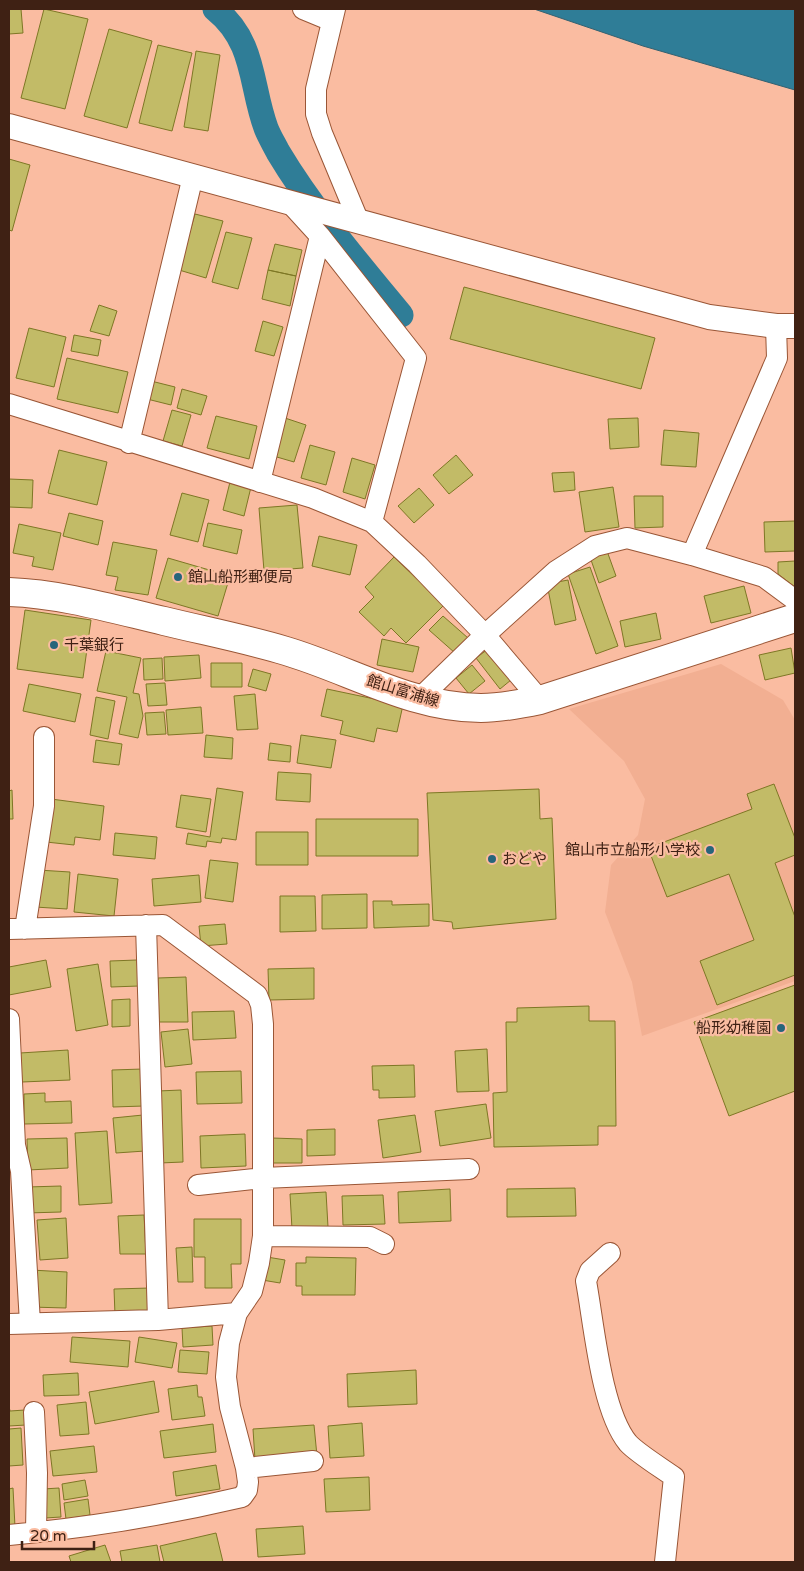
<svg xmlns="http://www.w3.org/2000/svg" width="804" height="1571" viewBox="0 0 804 1571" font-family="'Varela Round','Noto Sans JP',sans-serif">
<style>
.built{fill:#f2af92}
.water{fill:#2f7d97;stroke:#346170}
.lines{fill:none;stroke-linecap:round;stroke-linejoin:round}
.canal{stroke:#2f7d97;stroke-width:25}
.building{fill:#c2bb67;stroke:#7e7725}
.minor-casing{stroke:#9a5636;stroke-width:22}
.tertiary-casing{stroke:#9a5636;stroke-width:26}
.secondary-casing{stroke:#9a5636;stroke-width:30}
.minor{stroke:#fff;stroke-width:20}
.tertiary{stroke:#fff;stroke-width:24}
.secondary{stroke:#fff;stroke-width:28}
.poi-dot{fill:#27657b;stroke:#fabca1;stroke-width:2}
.labels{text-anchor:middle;stroke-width:4.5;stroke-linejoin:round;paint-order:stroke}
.poi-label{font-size:15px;fill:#3f2114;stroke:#fabca1;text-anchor:start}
.street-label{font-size:15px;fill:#3f2114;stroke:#fabca1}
</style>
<rect width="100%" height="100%" fill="#fabca1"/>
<path class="built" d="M721,664L783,700L795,720V981L642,1036L632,982L605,912L611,865L638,835L645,799L624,761L569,709Z"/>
<path class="water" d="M534,9H795V90L643,46Z"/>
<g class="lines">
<path class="canal" d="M215,9C256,42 250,85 266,128C269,136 274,144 278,152C312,209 359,264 401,315"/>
</g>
<path class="building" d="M9,9H21L23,33L9,34Z
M44,9L88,19L65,109L21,98Z
M109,29L152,41L127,128L84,116Z
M158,45L192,53L172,131L139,123Z
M196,51L220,55L208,131L184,127Z
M9,159L30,165L12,231L9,230Z
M195,214L223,221L206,278L179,270Z
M226,232L252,238L238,289L212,282Z
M275,244L302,250L296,276L268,270Z
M268,270L296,276L290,306L262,299Z
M464,287L655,338L641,389L450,339Z
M99,305L117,311L109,336L90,331Z
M263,321L283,327L274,356L255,351Z
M29,328L66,337L54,387L16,378Z
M74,335L101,340L98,356L71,351Z
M67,358L128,372L118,413L57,399Z
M151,381L175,387L171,405L147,399Z
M182,389L207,396L201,415L177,408Z
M172,410L191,415L182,446L163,441Z
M216,416L257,426L249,459L207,448Z
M282,417L306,425L294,462L270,455Z
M638,418L639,447L610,449L608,419Z
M664,430L699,433L696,467L661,465Z
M310,445L335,452L326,485L301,478Z
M59,450L107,462L97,505L48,493Z
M456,455L473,475L449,494L433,475Z
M352,458L375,465L365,499L343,492Z
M574,472L575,490L554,492L552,473Z
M9,479L33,480L32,508L9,507Z
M230,482L251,487L244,516L223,510Z
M613,487L619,527L585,532L579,492Z
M419,488L434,505L414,523L398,506Z
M182,493L209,500L198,542L170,535Z
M634,496H663V527L635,528Z
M297,505L303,568L264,571L259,508Z
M69,513L103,521L98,545L63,536Z
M795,521V551L765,552L764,522Z
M208,523L242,530L237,554L203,546Z
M19,524L61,533L53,570L32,566L34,557L13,553Z
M319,536L357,545L350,575L312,566Z
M113,542L157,550L148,595L115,590L118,577L106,575Z
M607,551L616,576L599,583L590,557Z
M394,557L444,605L406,643L391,628L384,636L359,612L374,597L365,587Z
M168,558L230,576L218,616L156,598Z
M795,561V587L778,574V562Z
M590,567L618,646L596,654L568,574Z
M568,580L576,620L555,625L547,584Z
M744,586L751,613L711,623L704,596Z
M25,610L91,620L83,678L17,669Z
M656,613L661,639L625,647L620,621Z
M443,616L468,638L455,653L429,630Z
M382,639L419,647L413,672L377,665Z
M791,648L795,673L765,680L759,655Z
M488,649L511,680L500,689L476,658Z
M106,651L141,658L133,693L139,694L143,716L138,738L119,734L127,697L97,691Z
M199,655L201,678L165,681L164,657Z
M162,658L163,679L144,680L143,659Z
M211,663H242V687H211Z
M472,665L485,681L469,694L456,678Z
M253,669L271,674L266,691L248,686Z
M165,683L167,705L148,706L146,684Z
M29,684L81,694L75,722L23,711Z
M327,689L403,705L397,732L377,728L374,742L340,734L343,721L321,716Z
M255,694L258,729L237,730L234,696Z
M96,697L115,701L108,739L90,735Z
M201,707L203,733L168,735L166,710Z
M164,712L166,734L147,735L145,713Z
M206,735L233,738L232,759L204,757Z
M301,735L336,740L331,768L297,763Z
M96,740L122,744L119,765L93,762Z
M270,743L291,746L290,762L268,760Z
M278,772L311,774L310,802L276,800Z
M774,784L795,838V855L775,863L795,917V975L717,1005L700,961L754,940L729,874L667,897L648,848L752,809L747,794Z
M217,788L243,792L236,840L222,838L221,843L207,841L206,847L186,844L188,833L210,837Z
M539,789L540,819L552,818L556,919L453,929L452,922L433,920L427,793Z
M12,790L13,819H9V791Z
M181,795L211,799L206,832L176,827Z
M51,799L104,806L100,840L75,837L74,845L46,842Z
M316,819H418V856H316Z
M256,832H308V865H256Z
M115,833L157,837L155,859L113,855Z
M210,860L238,863L233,902L205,898Z
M38,870L70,872L67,909L35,907Z
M78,874L118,879L114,916L74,912Z
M199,875L201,902L154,906L152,879Z
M367,894V928L322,929V895Z
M280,896H315L316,931L280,932Z
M373,901H392V905L429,904V926L374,928Z
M225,924L227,944L201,946L199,926Z
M46,960L51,987L9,995V967Z
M137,960L139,986L111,987L110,961Z
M98,964L108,1025L76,1031L67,969Z
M314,968V999L269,1000L268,969Z
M186,977L188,1022H159L158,978Z
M795,985V1091L729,1116L694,1022Z
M130,999V1026L112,1027V1000Z
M589,1006V1021H615L616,1126H598V1145L494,1147L493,1093L507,1092L506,1022H517V1008Z
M234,1011L236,1038L193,1040L192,1012Z
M188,1029L192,1064L165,1067L161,1032Z
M487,1049L489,1091L457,1092L455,1051Z
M68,1050L70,1080L22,1082L20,1053Z
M414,1065L415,1097L379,1098V1090H373L372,1066Z
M143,1069L144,1106L113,1107L112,1070Z
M241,1071L242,1103L197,1104L196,1072Z
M181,1090L183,1162L160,1163L158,1091Z
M45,1093V1102L71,1101L72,1123L24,1124V1094Z
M486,1104L491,1138L440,1146L435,1111Z
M143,1115L145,1151L116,1153L113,1118Z
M415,1115L421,1152L383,1158L378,1120Z
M335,1129V1155L307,1156V1130Z
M107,1131L112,1203L79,1205L75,1133Z
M245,1134L246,1166L201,1168L200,1136Z
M67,1138L68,1168L28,1170L27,1139Z
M272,1138L302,1139V1163H272Z
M61,1186V1212L27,1213V1187Z
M575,1188L576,1216L507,1217V1189Z
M450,1189L451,1221L399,1223L398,1192Z
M326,1192L328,1227L292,1229L290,1194Z
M383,1195L385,1224L343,1225L342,1196Z
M144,1215L146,1254H120L118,1216Z
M66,1218L68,1258L40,1260L37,1220Z
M194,1219H241V1264H231L232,1288H205V1257H194Z
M192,1247L193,1282H178L176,1248Z
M267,1257L285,1260L280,1283L262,1280Z
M306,1257L356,1258L355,1295H302V1286H296V1263H306Z
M31,1270L67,1272L66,1308L30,1307Z
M150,1288L151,1313L115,1315L114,1289Z
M212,1326L213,1345L183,1347L182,1328Z
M72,1337L130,1341L128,1367L70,1362Z
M139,1337L177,1343L172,1368L135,1362Z
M180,1350L209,1352L207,1374L178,1372Z
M416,1370L417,1404L348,1407L347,1374Z
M78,1373L79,1395L44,1396L43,1375Z
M154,1381L159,1412L95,1424L89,1392Z
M197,1385L198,1397H202L205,1416L172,1420L168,1389Z
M86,1402L89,1434L60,1436L57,1405Z
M9,1406L10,1411L25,1410L26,1425L9,1426Z
M362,1423L364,1456L330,1458L328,1426Z
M213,1424L216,1452L164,1458L160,1431Z
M314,1425L317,1456L255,1460L253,1429Z
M21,1428L23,1465L9,1466V1429Z
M94,1446L97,1472L53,1476L50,1451Z
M216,1465L220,1489L176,1496L173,1472Z
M369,1477L370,1510L326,1512L324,1479Z
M85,1480L88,1496L64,1500L62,1484Z
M13,1488L15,1527H9V1489Z
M59,1488L61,1517L45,1518L43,1489Z
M88,1499L90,1515L66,1519L64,1503Z
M303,1526L305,1554L258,1557L256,1529Z
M216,1533L223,1562H164L160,1546Z
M105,1545L111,1562H71L69,1556Z
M157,1545L160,1562H122L120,1551Z"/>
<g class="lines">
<defs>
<path id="minor" d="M303,9L332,21
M335,9L316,89V114L322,133L359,222
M289,202L320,236L416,358L372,522
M9,404L313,498L372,522L417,564L485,635L540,700
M129,443L193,176
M260,482L320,236
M692,555L777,358L776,326
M419,699L485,635L556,571L595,546L627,538L692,555L764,577L795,600
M146,925L158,1320
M9,929L163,925L257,995L261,1005L263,1024V1236L259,1263L252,1291L237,1313L229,1343L226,1377L230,1407L246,1468L248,1482L247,1490L242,1497C165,1515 88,1528 9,1535
M25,929L44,806V737
M9,1019L15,1145L21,1171L30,1323
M198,1185L263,1178L469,1169
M263,1236L370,1237L384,1244
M610,1253L590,1271L586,1281C594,1324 601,1410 628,1443C637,1453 663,1469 674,1477L665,1562
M9,1324L158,1320L237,1313
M34,1412L37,1473L36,1532
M246,1468L313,1461"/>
<path id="tertiary" d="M9,126L709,317L776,326H795"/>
<path id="secondary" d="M9,592C62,594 113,609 164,621C205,631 246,639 286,651C350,670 412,708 481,708C501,708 521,704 540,700L795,618"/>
</defs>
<use href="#minor" class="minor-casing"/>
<use href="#tertiary" class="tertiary-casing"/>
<use href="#secondary" class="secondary-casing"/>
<use href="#minor" class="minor"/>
<use href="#tertiary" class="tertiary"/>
<use href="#secondary" class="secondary"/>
</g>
<g class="poi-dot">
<circle cx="178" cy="577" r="5"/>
<circle cx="54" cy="645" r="5"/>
<circle cx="710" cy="850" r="5"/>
<circle cx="492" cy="859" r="5"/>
<circle cx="781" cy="1028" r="5"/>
</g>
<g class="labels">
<g class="poi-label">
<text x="188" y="582">館山船形郵便局</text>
<text x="64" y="650">千葉銀行</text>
<text x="700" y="855" text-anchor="end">館山市立船形小学校</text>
<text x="502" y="864">おどや</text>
<text x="771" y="1033" text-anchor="end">船形幼稚園</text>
</g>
<g class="street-label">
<text transform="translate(403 691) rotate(17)" y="5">館山富浦線</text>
</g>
</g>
<rect width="804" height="1571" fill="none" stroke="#3f2114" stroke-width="20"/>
<path d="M22 1541v8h72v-8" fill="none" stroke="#3f2114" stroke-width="2.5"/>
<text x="30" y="1541" font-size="15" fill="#3f2114" stroke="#fabca1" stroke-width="4" paint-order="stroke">20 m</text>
</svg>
